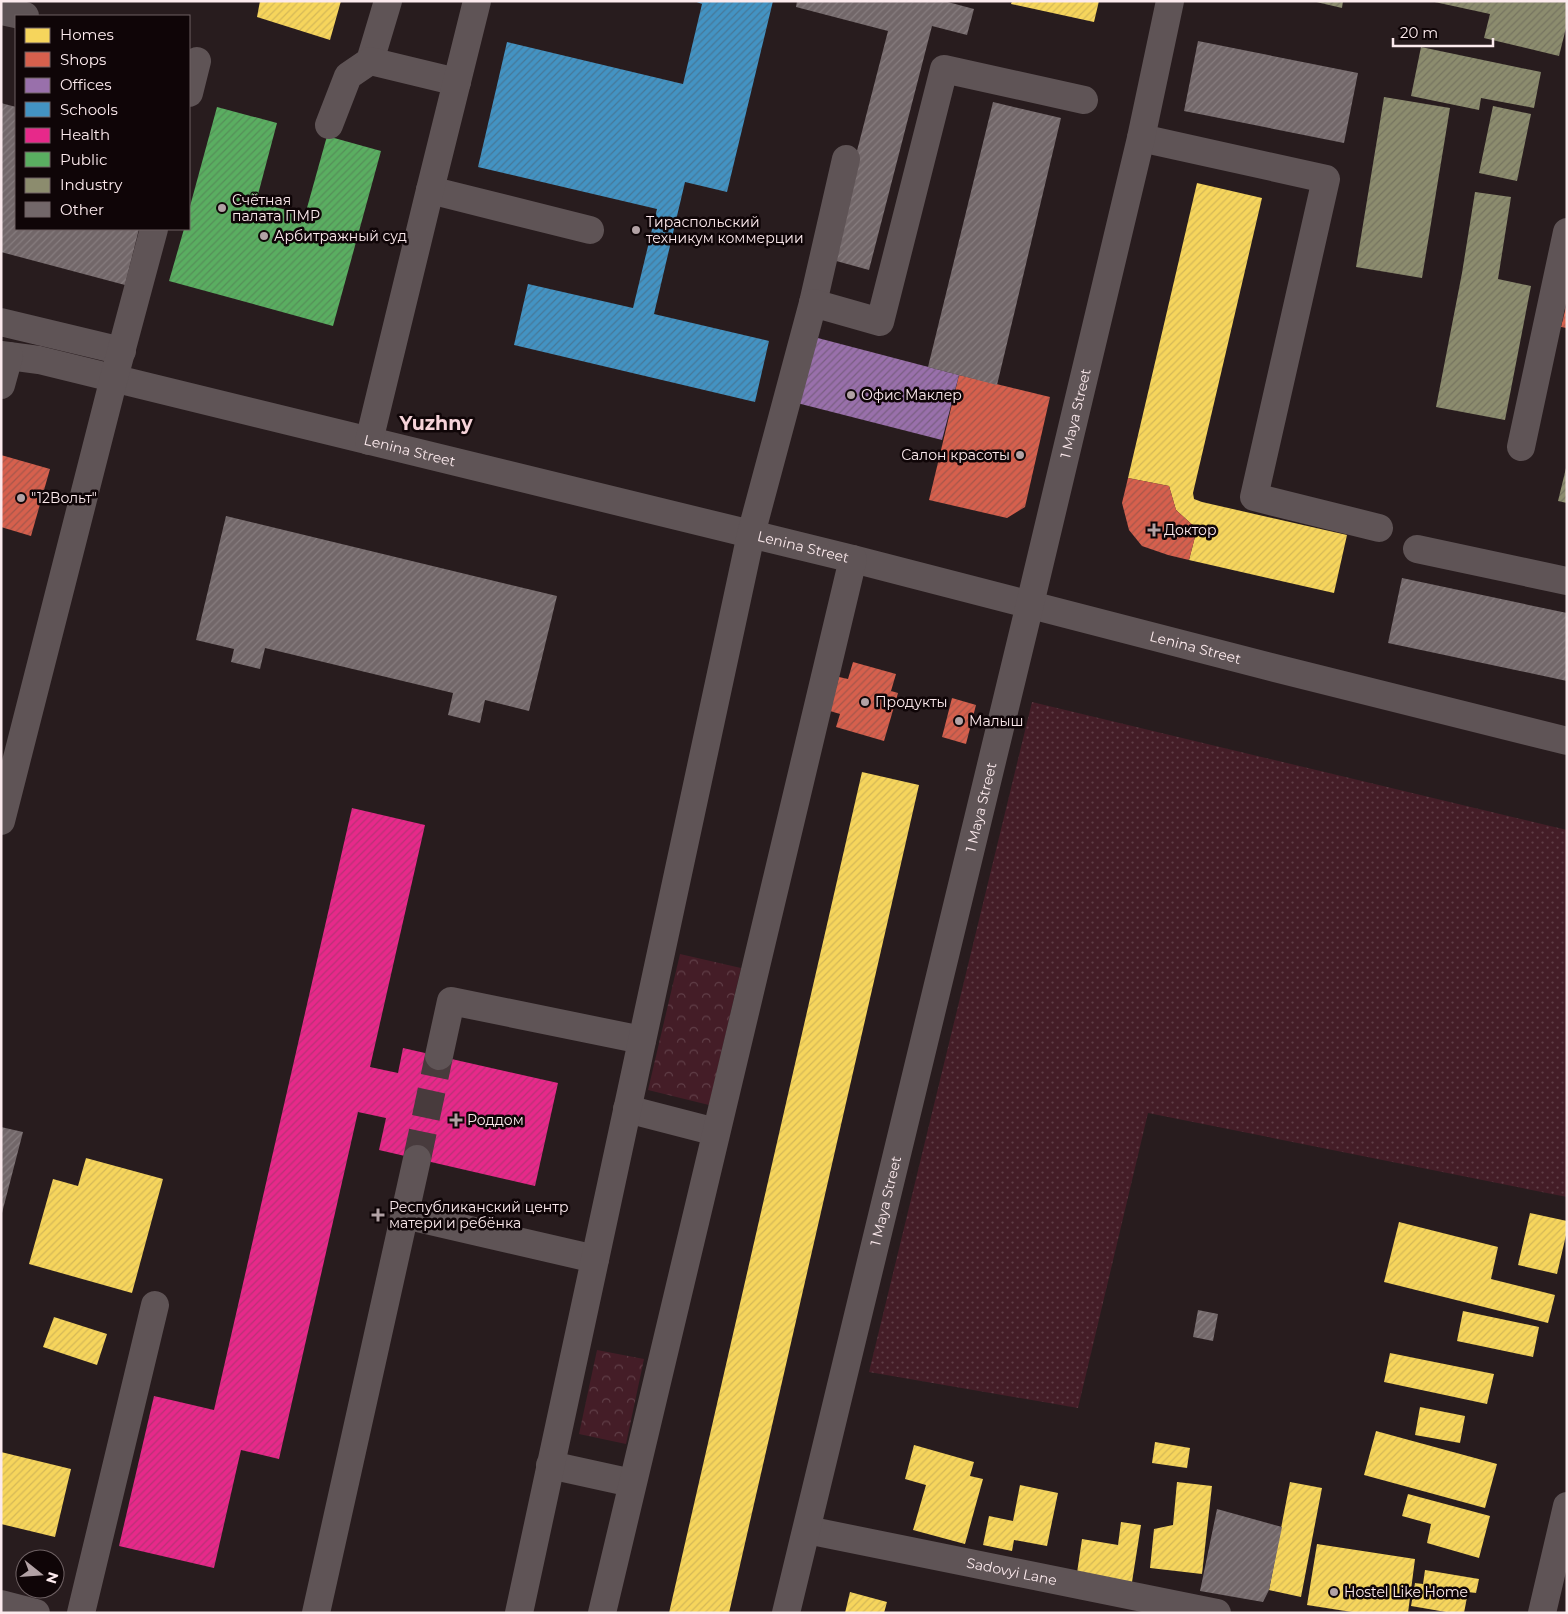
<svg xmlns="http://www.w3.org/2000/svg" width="1568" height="1614" viewBox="0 0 1568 1614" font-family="Montserrat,sans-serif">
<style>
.grass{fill:url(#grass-dots)}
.park{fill:url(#park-crowns)}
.homes{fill:url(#homes-hatch)}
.shops{fill:url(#shops-hatch)}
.offices{fill:url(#offices-hatch)}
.schools{fill:url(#schools-hatch)}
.health{fill:url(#health-hatch)}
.public{fill:url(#public-hatch)}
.industry{fill:url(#industry-hatch)}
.building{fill:url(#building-hatch)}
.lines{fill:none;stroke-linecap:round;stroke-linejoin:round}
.minor-tunnel{stroke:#483b3d;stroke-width:28;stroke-dasharray:28 14;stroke-linecap:butt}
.minor{stroke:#5f5456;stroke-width:28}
.poi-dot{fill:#b2a2a5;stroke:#0f0507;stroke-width:2}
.labels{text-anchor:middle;stroke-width:5;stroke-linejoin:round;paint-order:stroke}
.poi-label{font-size:14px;fill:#fceaed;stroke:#0f0507;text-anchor:start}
.street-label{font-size:14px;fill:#fceaed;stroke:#0f0507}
.district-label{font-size:19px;font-weight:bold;fill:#f6d3d9;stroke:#0f0507}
</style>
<defs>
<pattern id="grass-dots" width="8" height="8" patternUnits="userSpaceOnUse" patternTransform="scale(1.25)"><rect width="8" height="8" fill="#441d27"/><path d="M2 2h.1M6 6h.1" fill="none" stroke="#603e47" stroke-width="1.8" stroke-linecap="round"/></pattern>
<pattern id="park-crowns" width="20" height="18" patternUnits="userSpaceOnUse" patternTransform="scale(1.25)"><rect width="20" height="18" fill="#441d27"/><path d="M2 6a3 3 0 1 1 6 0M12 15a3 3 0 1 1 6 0" fill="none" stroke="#603e47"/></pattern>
<pattern id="homes-hatch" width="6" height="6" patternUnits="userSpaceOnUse" patternTransform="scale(1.25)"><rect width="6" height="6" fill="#f6d55c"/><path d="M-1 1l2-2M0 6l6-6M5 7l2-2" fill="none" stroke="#d4b858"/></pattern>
<pattern id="shops-hatch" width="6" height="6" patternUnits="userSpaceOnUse" patternTransform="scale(1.25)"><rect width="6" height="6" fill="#d6604d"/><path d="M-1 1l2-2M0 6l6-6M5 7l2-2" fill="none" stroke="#a6574b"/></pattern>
<pattern id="offices-hatch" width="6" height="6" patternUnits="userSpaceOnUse" patternTransform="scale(1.25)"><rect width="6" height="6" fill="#9970ab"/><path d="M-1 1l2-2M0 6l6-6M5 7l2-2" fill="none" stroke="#7a5f83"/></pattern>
<pattern id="schools-hatch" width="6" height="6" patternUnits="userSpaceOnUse" patternTransform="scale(1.25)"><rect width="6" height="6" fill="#4393c3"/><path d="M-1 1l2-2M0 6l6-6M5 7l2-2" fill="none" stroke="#467898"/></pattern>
<pattern id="health-hatch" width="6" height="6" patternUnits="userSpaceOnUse" patternTransform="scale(1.25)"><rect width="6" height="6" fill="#e7298a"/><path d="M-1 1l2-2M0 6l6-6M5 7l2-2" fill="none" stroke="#b83276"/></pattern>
<pattern id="public-hatch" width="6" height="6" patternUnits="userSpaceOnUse" patternTransform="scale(1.25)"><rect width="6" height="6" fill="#5aae61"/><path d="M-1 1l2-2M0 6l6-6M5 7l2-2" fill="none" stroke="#568f59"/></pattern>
<pattern id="industry-hatch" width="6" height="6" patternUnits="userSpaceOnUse" patternTransform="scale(1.25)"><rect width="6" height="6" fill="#8c8c6e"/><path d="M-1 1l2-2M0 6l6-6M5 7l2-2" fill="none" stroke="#767460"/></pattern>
<pattern id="building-hatch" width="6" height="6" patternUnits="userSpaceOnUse" patternTransform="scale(1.25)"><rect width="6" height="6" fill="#726769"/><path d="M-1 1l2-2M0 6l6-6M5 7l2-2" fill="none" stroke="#877d7f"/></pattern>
</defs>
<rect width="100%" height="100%" fill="#281c1e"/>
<path class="grass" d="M1032,702L1567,830V1197L1148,1113L1078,1408L869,1372Z"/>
<path class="park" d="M680,954L741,968L709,1105L648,1090Z
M597,1350L644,1359L626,1444L579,1434Z"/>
<path class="homes" d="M260,1H341L330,40L257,17Z
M1012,1H1099L1094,22L1011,4Z
M1197,183L1262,198L1193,493L1194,499L1202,502L1347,535L1334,593L1189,560L1197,529L1176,510L1169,486L1128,478Z
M862,772L919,785L729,1613H669Z
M86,1158L163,1179L132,1293L29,1264L53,1179L78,1186Z
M1530,1213L1567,1221V1231L1557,1274L1518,1265Z
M1399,1222L1498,1247L1491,1279L1555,1295L1548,1323L1384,1282Z
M1463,1311L1539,1327L1533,1357L1457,1341Z
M54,1317L107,1334L97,1365L43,1347Z
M1390,1353L1494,1374L1487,1404L1384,1382Z
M1420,1407L1465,1416L1460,1443L1415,1435Z
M1376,1431L1497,1464L1485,1508L1364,1475Z
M1155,1442L1190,1448L1187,1468L1152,1463Z
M914,1445L974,1462L970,1476L983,1479L965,1544L913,1530L926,1485L905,1479Z
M1,1452L71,1469L55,1537L1,1524Z
M1177,1482L1212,1486L1202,1574L1150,1568L1154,1529L1173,1525Z
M1290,1482L1322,1488L1301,1597L1269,1590Z
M1020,1485L1058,1493L1047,1546L1014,1540L1012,1551L983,1545L989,1516L1013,1521Z
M1408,1494L1490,1516L1479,1558L1427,1543L1431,1524L1402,1516Z
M1121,1522L1141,1525L1132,1582L1077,1573L1082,1539L1118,1545Z
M1317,1544L1415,1559L1408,1613H1358L1307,1605Z
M1425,1570L1479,1579L1476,1593L1468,1592L1464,1613H1452L1411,1606L1415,1583L1423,1584Z
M850,1592L887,1602L884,1613H845Z"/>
<path class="shops" d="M1566,307H1567V328L1561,327Z
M959,375L1050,397L1025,507L1007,518L929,500Z
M1,455L50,469L31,536L1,527Z
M1128,478L1169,486L1176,510L1197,529L1189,560L1168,555L1142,546L1129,530L1122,503Z
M853,662L896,674L891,691L898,693L884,741L836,727L840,714L830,711L839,677L848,679Z
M952,698L976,705L966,744L942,737Z"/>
<path class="offices" d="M814,337L959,375L942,440L797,403Z"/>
<path class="schools" d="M694,1H773L727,192L685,182L654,314L769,341L755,402L514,345L528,284L633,308L657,209L478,167L507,42L683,84L702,4Z"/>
<path class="health" d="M352,808L425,825L370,1067L398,1073L403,1048L558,1083L535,1186L379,1150L386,1118L358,1112L279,1459L241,1450L214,1568L119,1546L154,1396L214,1410Z"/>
<path class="public" d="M217,107L277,123L256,202L305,215L327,136L381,151L333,326L169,281L184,229H189V210Z"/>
<path class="industry" d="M1312,1H1343L1342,8Z
M1430,1H1567V24L1559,56L1484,38L1490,14Z
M1421,47L1541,72L1534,108L1481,98L1479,110L1411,96Z
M1384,97L1450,108L1422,278L1356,267Z
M1493,106L1531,114L1517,181L1479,173Z
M1475,192L1511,197L1498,279L1531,286L1505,420L1436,407L1462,273Z
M1566,468H1567V503L1558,501Z"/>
<path class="building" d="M797,1H944L974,9L967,35L932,26L869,270L829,259L888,31L796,7Z
M1198,41L1358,73L1344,143L1184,111Z
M993,102L1061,118L997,385L928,367Z
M1,103L16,107V229H139L125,285L1,252Z
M226,516L557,596L529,711L485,700L480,723L448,715L453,693L265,648L260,669L231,662L234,649L196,640Z
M1402,578L1567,613V681L1388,643Z
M1,1127L23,1132L2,1213H1Z
M1198,1310L1218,1314L1213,1341L1193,1337Z
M1217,1509L1282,1527L1269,1590L1263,1602L1200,1591Z"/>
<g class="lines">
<path class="minor-tunnel" d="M417,1159L439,1056"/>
<g class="minor">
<path d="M1,11L25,16"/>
<path d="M370,61L388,1"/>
<path d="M189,93L197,61"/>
<path d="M329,125L348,76L370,61L457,82"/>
<path d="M1141,138L1326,179L1254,497L1379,528"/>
<path d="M430,190L590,230"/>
<path d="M813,303L846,159"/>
<path d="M1,322L122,351"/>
<path id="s1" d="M1,355L39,360L853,559L1267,666L1567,741"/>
<path d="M1,385L9,356"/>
<path d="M369,441L430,190L477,1"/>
<path d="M1521,447L1567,232"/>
<path d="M1417,549L1567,581"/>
<path d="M1,821L114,378L154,229"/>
<path d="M439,1056L451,1001L642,1040"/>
<path d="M627,1109L716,1132"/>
<path d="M405,1215L595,1259"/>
<path d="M550,1465L632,1483"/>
<path id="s2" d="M807,1530L1217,1613"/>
<path d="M1,1604L36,1613"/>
<path d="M81,1613L155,1305"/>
<path d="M316,1613L417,1159"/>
<path d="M519,1613L751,534L813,303L880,322L944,69L1084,100"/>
<path d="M602,1613L853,559"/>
<path id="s3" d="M786,1613L1030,604L1141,138L1170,1"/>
<path d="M1542,1613L1567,1506"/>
</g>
</g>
<g class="poi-dot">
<circle cx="222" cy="208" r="5"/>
<circle cx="636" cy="230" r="5"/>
<circle cx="264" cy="236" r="5"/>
<circle cx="851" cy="395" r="5"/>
<circle cx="1020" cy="455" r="5"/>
<circle cx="21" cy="498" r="5"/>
<path d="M1151.5 522.5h5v5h5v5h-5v5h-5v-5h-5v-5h5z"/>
<circle cx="865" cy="702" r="5"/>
<circle cx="959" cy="721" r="5"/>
<path d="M453.5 1112.5h5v5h5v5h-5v5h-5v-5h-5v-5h5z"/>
<path d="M375.5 1207.5h5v5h5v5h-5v5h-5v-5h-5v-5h5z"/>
<circle cx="1334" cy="1592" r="5"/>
</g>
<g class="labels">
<g class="poi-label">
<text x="232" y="205">Счётная<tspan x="232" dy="16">палата ПМР</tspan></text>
<text x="646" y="227">Тираспольский<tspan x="646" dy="16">техникум коммерции</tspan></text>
<text x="274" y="241">Арбитражный суд</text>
<text x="861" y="400">Офис Маклер</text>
<text x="1010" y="460" text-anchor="end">Салон красоты</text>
<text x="31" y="503">"12Вольт"</text>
<text x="1164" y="535">Доктор</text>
<text x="875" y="707">Продукты</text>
<text x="969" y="726">Малыш</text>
<text x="467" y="1125">Роддом</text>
<text x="389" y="1212">Республиканский центр<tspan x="389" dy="16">матери и ребёнка</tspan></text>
<text x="1344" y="1597">Hostel Like Home</text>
</g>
<g class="street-label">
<text dy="5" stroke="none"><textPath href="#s3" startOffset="1234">1 Maya Street</textPath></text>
<text dy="5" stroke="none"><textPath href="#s1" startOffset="420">Lenina Street</textPath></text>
<text dy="5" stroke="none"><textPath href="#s1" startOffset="825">Lenina Street</textPath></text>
<text dy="5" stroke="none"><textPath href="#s1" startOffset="1230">Lenina Street</textPath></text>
<text dy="5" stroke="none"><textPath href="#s3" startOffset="829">1 Maya Street</textPath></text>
<text dy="5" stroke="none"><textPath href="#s3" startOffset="424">1 Maya Street</textPath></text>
<text dy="5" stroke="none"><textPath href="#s2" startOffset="209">Sadovyi Lane</textPath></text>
</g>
<g class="district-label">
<text x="436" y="430">Yuzhny</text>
</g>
</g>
<rect width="1568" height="1614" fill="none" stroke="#fceaed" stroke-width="5"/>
<rect x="15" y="15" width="175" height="215" fill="#0f0507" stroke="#6e6163"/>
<rect x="25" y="28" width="25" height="15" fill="#f6d55c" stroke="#6e6163"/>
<text x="60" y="40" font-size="15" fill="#fceaed">Homes</text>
<rect x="25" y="52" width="25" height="15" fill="#d6604d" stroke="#6e6163"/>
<text x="60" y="65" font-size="15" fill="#fceaed">Shops</text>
<rect x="25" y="78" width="25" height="15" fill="#9970ab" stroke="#6e6163"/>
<text x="60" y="90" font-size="15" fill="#fceaed">Offices</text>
<rect x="25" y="102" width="25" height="15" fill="#4393c3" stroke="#6e6163"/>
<text x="60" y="115" font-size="15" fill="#fceaed">Schools</text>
<rect x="25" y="128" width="25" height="15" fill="#e7298a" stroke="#6e6163"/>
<text x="60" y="140" font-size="15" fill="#fceaed">Health</text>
<rect x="25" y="152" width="25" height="15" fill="#5aae61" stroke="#6e6163"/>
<text x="60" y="165" font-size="15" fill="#fceaed">Public</text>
<rect x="25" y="178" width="25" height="15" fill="#8c8c6e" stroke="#6e6163"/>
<text x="60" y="190" font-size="15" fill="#fceaed">Industry</text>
<rect x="25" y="202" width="25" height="15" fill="#726769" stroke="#6e6163"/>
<text x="60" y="215" font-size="15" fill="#fceaed">Other</text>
<g transform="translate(40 1574) rotate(107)"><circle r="24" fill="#0f0507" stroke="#6e6163"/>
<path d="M0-4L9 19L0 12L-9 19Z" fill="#b2a2a5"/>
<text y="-8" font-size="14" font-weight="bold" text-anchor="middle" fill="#fceaed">N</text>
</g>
<path d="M1393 38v8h100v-8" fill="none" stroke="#fceaed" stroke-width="2.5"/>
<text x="1400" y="38" font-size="15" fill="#fceaed" stroke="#0f0507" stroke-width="4" paint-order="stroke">20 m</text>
</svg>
